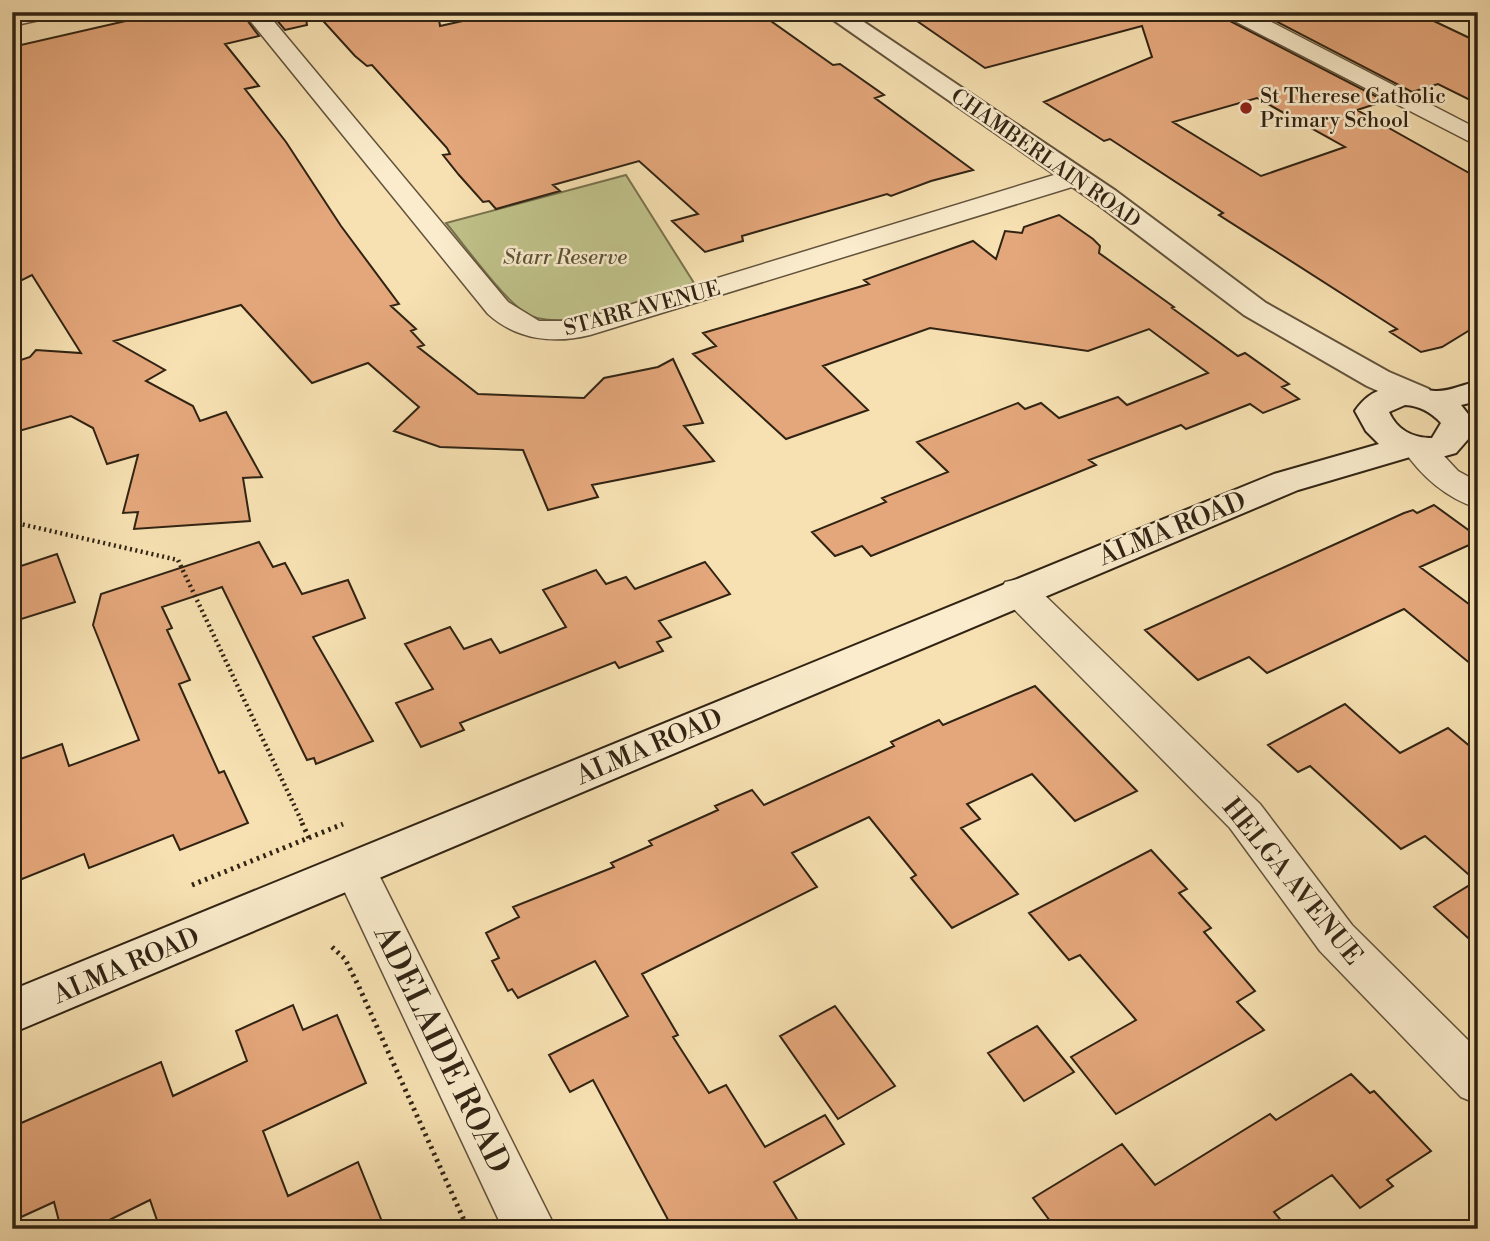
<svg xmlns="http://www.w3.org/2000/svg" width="1490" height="1241" viewBox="0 0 1490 1241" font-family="'Libre Bodoni',serif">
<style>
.green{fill:#c0c28a;stroke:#78724e;stroke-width:2}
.building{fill:#e4a77b;stroke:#302313;stroke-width:2;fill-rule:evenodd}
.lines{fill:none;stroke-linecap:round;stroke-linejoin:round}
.minor-casing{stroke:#62523b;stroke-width:3}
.tertiary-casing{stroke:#62523b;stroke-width:4}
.secondary-casing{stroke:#302313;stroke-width:4}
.path-far1{stroke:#302313;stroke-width:4.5;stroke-dasharray:2 3.5;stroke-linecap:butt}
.path{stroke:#302313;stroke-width:5;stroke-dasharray:2.5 4.5;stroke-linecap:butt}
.minor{fill:#faeccd;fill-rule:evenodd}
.tertiary{fill:#faeccd;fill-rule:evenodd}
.secondary{fill:#faeccd;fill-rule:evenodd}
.poi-dot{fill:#8f2418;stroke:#faeccd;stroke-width:2.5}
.labels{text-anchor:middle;stroke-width:5;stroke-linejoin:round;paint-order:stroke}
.far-poi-label{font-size:21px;fill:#302313;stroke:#faeccd;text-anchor:start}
.far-street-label{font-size:21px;fill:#302313;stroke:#faeccd}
.far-park-label{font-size:21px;font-style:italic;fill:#5b5337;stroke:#faeccd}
.street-label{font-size:26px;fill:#302313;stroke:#faeccd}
.near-street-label{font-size:32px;fill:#302313;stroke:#faeccd}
</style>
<rect width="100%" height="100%" fill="#f7e1b2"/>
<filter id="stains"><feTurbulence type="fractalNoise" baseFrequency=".00286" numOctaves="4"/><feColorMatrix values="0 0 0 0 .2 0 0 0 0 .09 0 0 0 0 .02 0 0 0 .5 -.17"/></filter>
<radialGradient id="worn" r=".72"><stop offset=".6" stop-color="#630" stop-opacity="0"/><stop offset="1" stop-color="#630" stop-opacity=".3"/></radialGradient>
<path class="green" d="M626,175L694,283C654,296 561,338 524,312C501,296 466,247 446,223Z"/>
<path class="building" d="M165,12H241L259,36L225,44L259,86L245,89L286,142L341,226L399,304L391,306L416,329L411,331L424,345L418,347L478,394L584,398L604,378L658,367L673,359L703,423L684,426L714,461L592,485L598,497L548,510L523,450L440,447L394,431L419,407L368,363L312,383L241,305L114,341L165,370L146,381L193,406L200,421L226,412L262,477L243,478L250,521L134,529L138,512L123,513L138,455L107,464L93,428L71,416L12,433V363L30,357L36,350L81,353L32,275L12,285V47Z
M270,12H305L307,25L285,30Z
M315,12H438L440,26L503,12H758L833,65L840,64L884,95L875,98L973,170L931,181L891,196L887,194L742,236L743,241L705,252L672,221L698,214L639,161L553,185L560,191L496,209L489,201L483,202L459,175L443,155L450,154L447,148L372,65L367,66L355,56Z
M904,12H1222L1226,19L1385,101L1357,110L1478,178V325L1442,347L1421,352L1390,332L1397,329L1219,215L1223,213L1110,139L1104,141L1044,102L1152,57L1142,26L985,68ZM1257,98L1345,147L1261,176L1173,122Z
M1258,12H1415L1478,42V104L1438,84L1412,92Z
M1059,215L1093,239L1100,246L1099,253L1174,307L1172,308L1238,356L1245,353L1289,384L1282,387L1299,399L1263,413L1250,404L1186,429L1181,425L1089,460L1096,465L871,556L862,546L835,556L812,532L886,502L882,498L948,472L917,442L1018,403L1025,409L1041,403L1059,418L1118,397L1127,405L1208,373L1149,329L1088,351L930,328L823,366L868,410L786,439L693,354L716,346L703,333L869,284L864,280L973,241L996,259L1005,231L1022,233L1024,227Z
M1434,505L1478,537V541L1420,567L1478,611V670L1404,609L1267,673L1249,657L1198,680L1145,630L1404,513L1413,510L1417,513Z
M259,542L273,567L285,563L302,594L348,580L365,618L313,637L373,741L316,764L314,758L307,760L222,587L162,607L172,628L167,630L190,680L179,684L219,773L224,771L248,823L180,850L173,835L89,868L84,854L12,883V762L62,744L69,766L139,740L93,625L101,594Z
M57,554L75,602L12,622V569Z
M705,562L730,594L659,621L671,637L657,642L663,651L619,668L615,662L460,723L464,730L421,747L396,703L433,689L405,644L450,627L464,649L491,639L500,653L566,627L543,590L596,570L606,584L626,577L635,589Z
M1035,686L1137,791L1075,821L1032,774L967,804L980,819L961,828L1018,894L952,928L911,878L916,875L869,817L792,853L817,887L642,974L678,1035L673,1037L709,1093L726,1085L765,1147L825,1115L844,1144L774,1182L803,1229H673L593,1080L570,1092L549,1055L628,1016L595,961L518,998L512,989L508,991L492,961L499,958L486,933L519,917L513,907L614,867L611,863L652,845L649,841L718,810L715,806L752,790L764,805L894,746L891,742L939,720L943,725Z
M1345,704L1400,753L1448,728L1478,753V947L1434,907L1476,881L1425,836L1401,849L1310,766L1298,772L1268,745Z
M1151,850L1187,889L1179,893L1211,928L1204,932L1255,991L1237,1002L1264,1030L1116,1114L1071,1057L1136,1020L1080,955L1069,960L1029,913Z
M293,1005L303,1030L337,1015L366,1083L263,1131L288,1196L358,1162L385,1229H160L150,1200L91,1229H61L54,1202L19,1218L12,1189V1127L161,1062L173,1096L247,1061L236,1031Z
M835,1006L895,1086L838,1119L780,1036Z
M1037,1026L1074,1072L1024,1101L988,1053Z
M1351,1074L1370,1093L1374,1091L1431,1151L1387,1180L1393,1186L1360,1208L1332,1175L1274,1212L1288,1229H1056L1033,1198L1122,1144L1155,1185L1270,1114L1276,1120Z"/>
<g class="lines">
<defs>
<path id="minor" d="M12,12H56L53,17L12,26Z
M243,12H266L508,302L539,321H577L1067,171H1085L1089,177L1085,183L590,335C554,344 517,340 488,314Z
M1224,12H1252L1478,129V146L1227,17Z
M1419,439L1431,442L1458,471L1478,482V508C1447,499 1420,475 1403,449L1407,442Z
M1018,579L1031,582L1260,804L1352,925L1478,1050V1104L1461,1097L1320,951L1230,828L1005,600L1000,591L1005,582Z
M355,852L370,857L556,1229H503L334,869L340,857Z"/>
<path id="tertiary" d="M822,12H849L1116,191L1266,303L1389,372L1429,389L1433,396L1429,403L1417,406L1405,403L1367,386L1244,315L1096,203Z"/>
<path id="secondary" d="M1478,381V401L1461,405L1475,423L1470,437L1456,453L1431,460L1410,457L1298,490L12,1033V990L1274,474L1379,444L1366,431L1355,411C1377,379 1402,388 1435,391C1448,392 1465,384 1478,381ZM1405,405C1420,406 1431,412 1441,423L1432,438C1413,438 1397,430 1389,412Z"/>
</defs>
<use href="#minor" class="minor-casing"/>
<use href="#tertiary" class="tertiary-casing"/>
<use href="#secondary" class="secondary-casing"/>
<path class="path-far1" d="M12,522L178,560L303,824"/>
<path class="path" d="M302,823L309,838
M192,885L343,824
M332,947L345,959L359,987L468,1229"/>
<use href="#minor" class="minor"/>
<use href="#tertiary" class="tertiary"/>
<use href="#secondary" class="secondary"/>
</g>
<circle class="poi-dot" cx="1246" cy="108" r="7"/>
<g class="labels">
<g class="far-poi-label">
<text x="1260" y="103">St Therese Catholic<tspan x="1260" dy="24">Primary School</tspan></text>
</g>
<g class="far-street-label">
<text transform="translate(1046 158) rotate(35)" y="7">CHAMBERLAIN ROAD</text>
<text transform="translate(642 308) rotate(-15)" y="7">STARR AVENUE</text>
</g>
<g class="far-park-label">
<text x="565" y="264">Starr Reserve</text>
</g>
<g class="street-label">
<text transform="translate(1172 528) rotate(-22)" y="9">ALMA ROAD</text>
<text transform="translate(649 746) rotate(-23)" y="9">ALMA ROAD</text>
<text transform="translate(1293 881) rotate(51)" y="9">HELGA AVENUE</text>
<text transform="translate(126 965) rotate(-23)" y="9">ALMA ROAD</text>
</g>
<g class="near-street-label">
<text transform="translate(443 1049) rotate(64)" y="11">ADELAIDE ROAD</text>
</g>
</g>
<rect width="1490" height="1241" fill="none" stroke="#f7e1b2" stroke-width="42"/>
<rect x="14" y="14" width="1462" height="1213" fill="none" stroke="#302313" stroke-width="3.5"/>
<rect x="21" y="21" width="1448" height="1199" fill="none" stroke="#302313" stroke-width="2"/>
<rect width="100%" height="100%" filter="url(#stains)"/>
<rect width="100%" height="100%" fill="url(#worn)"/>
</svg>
